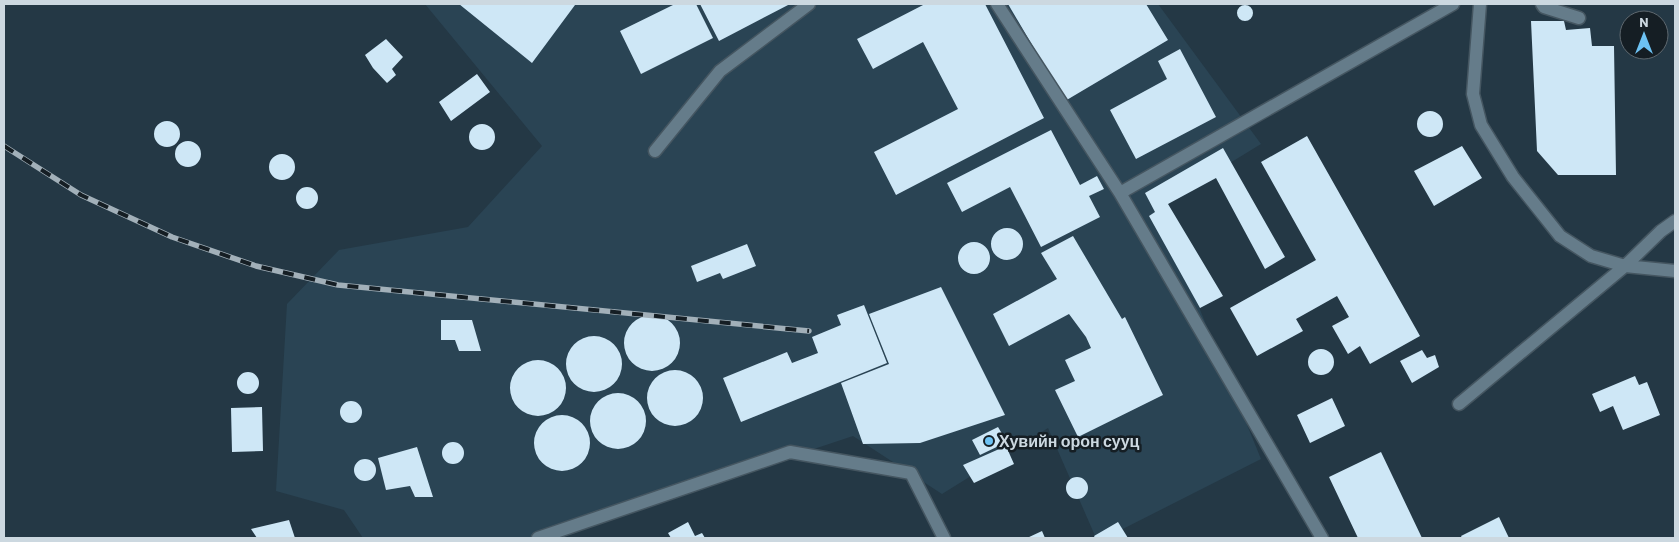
<svg xmlns="http://www.w3.org/2000/svg" width="1679" height="542" viewBox="0 0 1679 542" font-family="Barlow,sans-serif">
<style>
.built{fill:#2a4454}
.building{fill:#cee7f6}
.lines{fill:none;stroke-linecap:round;stroke-linejoin:round}
.minor-casing{stroke:#455661;stroke-width:15}
.minor{stroke:#657c8a;stroke-width:12}
.rail-casing{stroke:#a2b0b9;stroke-width:5.5}
.rail{stroke:#151e24;stroke-width:4;stroke-dasharray:11;stroke-linecap:butt}
.poi-dot{fill:#6dc2f3;stroke:#151e24;stroke-width:2}
.labels{text-anchor:middle;stroke-width:5;stroke-linejoin:round;paint-order:stroke}
.poi-label{font-size:16px;font-weight:bold;fill:#ccd8e0;stroke:#151e24;text-anchor:start}
</style>
<rect width="100%" height="100%" fill="#243845"/>
<path class="built" d="M425,4H1158L1261,144L1158,207L1261,459L1105,538H1096L1048,428L942,494L853,436L546,538H363L344,510L276,491L287,304L339,250L468,227L542,146Z"/>
<path class="building" d="M459,4H573L575,5L532,63Z
M675,4H696L713,38L641,74L620,31Z
M700,4H790L719,41Z
M925,4H985L1044,118L896,195L874,152L958,109L923,42L873,69L857,39Z
M1008,4H1146L1168,40L1065,101Z
M1237 13a8 8 0 1 1 16 0a8 8 0 1 1-16 0Z
M1531,21H1564L1566,30L1590,28L1592,46H1614L1616,175H1558L1537,151Z
M386,39L403,57L392,69L396,75L387,83L373,68L365,55Z
M1180,49L1216,117L1136,159L1110,110L1167,79L1158,61Z
M477,74L490,92L451,121L439,102Z
M1417 124a13 13 0 1 1 26 0a13 13 0 1 1-26 0Z
M154 134a13 13 0 1 1 26 0a13 13 0 1 1-26 0Z
M469 137a13 13 0 1 1 26 0a13 13 0 1 1-26 0Z
M1051,130L1080,185L1097,176L1104,189L1089,196L1100,217L1041,247L1010,187L962,212L947,183Z
M1307,136L1420,336L1370,364L1360,346L1348,354L1332,326L1349,317L1337,296L1296,319L1303,331L1257,356L1230,308L1316,260L1261,162Z
M175 154a13 13 0 1 1 26 0a13 13 0 1 1-26 0Z
M1462,146L1482,178L1434,206L1414,171Z
M1223,148L1285,257L1265,269L1216,178L1168,204L1223,296L1200,308L1149,216L1155,212L1145,193Z
M269 167a13 13 0 1 1 26 0a13 13 0 1 1-26 0Z
M296 198a11 11 0 1 1 22 0a11 11 0 1 1-22 0Z
M991 244a16 16 0 1 1 32 0a16 16 0 1 1-32 0Z
M1073,236L1122,319L1125,317L1163,395L1078,437L1055,390L1075,381L1065,360L1091,348L1086,337L1069,314L1009,346L993,314L1057,279L1041,253Z
M958 258a16 16 0 1 1 32 0a16 16 0 1 1-32 0Z
M747,244L756,266L723,279L720,273L697,282L691,266Z
M941,287L1005,415L920,443L863,444L841,383L889,364L869,314Z
M864,305L887,363L741,422L723,378L787,352L792,363L818,353L812,337L841,325L837,315Z
M624 343a28 28 0 1 1 56 0a28 28 0 1 1-56 0Z
M441,320H472L481,351H459L455,340H441Z
M566 364a28 28 0 1 1 56 0a28 28 0 1 1-56 0Z
M1308 362a13 13 0 1 1 26 0a13 13 0 1 1-26 0Z
M1422,350L1427,358L1435,355L1439,367L1412,383L1400,361Z
M510 388a28 28 0 1 1 56 0a28 28 0 1 1-56 0Z
M647 398a28 28 0 1 1 56 0a28 28 0 1 1-56 0Z
M237 383a11 11 0 1 1 22 0a11 11 0 1 1-22 0Z
M1635,376L1639,385L1647,382L1660,415L1623,430L1613,406L1600,412L1592,394Z
M590 421a28 28 0 1 1 56 0a28 28 0 1 1-56 0Z
M1332,398L1345,426L1310,443L1297,415Z
M340 412a11 11 0 1 1 22 0a11 11 0 1 1-22 0Z
M262,407L263,451L232,452L231,408Z
M534 443a28 28 0 1 1 56 0a28 28 0 1 1-56 0Z
M998,427L1007,442L980,455L972,440Z
M442 453a11 11 0 1 1 22 0a11 11 0 1 1-22 0Z
M1006,446L1014,464L974,483L963,465Z
M417,447L433,497H415L410,486L386,490L378,458Z
M1381,452L1422,538H1358L1329,477Z
M354 470a11 11 0 1 1 22 0a11 11 0 1 1-22 0Z
M1066 488a11 11 0 1 1 22 0a11 11 0 1 1-22 0Z
M1499,517L1509,538H1462L1461,536Z
M289,520L295,538H257L251,529Z
M688,522L695,536L702,533L705,538H671L668,533Z
M1118,522L1128,538H1095L1094,536Z
M1042,531L1045,538H1027Z"/>
<g class="lines">
<defs>
<path id="minor" d="M997,4L1120,193L1322,538
M1480,4L1473,94L1481,125L1513,177L1560,236L1591,256L1625,266L1675,271
M1542,4L1544,7L1579,18
M655,151L720,71L809,4
M1120,193L1453,4
M1459,404L1625,266L1661,231L1675,221
M538,538L790,452L911,473L944,538"/>
</defs>
<use href="#minor" class="minor-casing"/>
<use href="#minor" class="minor"/>
<defs>
<path id="rail" d="M4,146L81,195L172,237L256,266L338,285L809,331"/>
</defs>
<use href="#rail" class="rail-casing"/>
<use href="#rail" class="rail"/>
</g>
<circle class="poi-dot" cx="989" cy="441" r="5"/>
<g class="labels">
<g class="poi-label">
<text x="999" y="447">Хувийн орон сууц</text>
</g>
</g>
<rect width="1679" height="542" fill="none" stroke="#ccd8e0" stroke-width="10"/>
<g transform="translate(1644 35)"><circle r="24" fill="#151e24" stroke="#5e686f"/>
<path d="M0-4L9 19L0 12L-9 19Z" fill="#6dc2f3"/>
<text y="-8" font-size="14" font-weight="bold" text-anchor="middle" fill="#ccd8e0">N</text>
</g>
</svg>
